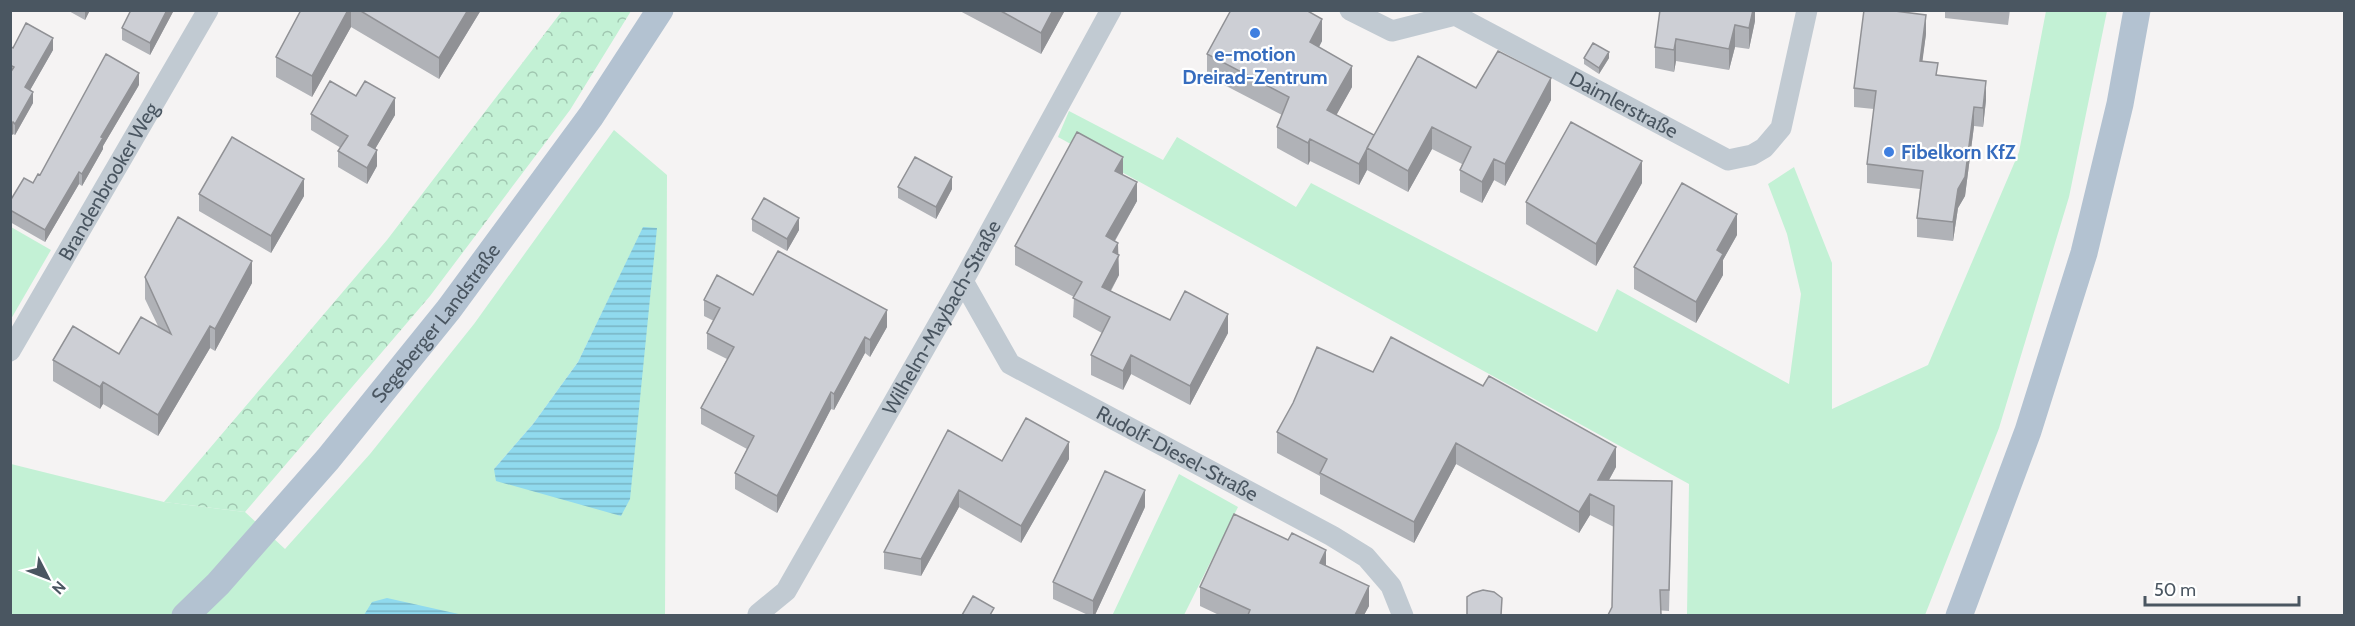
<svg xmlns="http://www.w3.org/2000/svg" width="2355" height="626" viewBox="0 0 2355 626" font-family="Cabin,sans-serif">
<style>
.green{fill:#c3f1d5;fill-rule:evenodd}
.forest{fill:url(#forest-crowns)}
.water{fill:url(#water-rules)}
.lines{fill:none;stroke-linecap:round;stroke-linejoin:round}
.minor{stroke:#c1cad2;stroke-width:21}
.major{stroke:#b3c2d1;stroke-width:27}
.wall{fill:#b0b2b7}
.shaded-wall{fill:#909195}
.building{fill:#cdcfd5;stroke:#909195;stroke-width:1.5}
.shop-dot{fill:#3f7fe0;stroke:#fff;stroke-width:2}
.labels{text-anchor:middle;stroke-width:4.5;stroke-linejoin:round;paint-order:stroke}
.shop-label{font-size:20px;font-weight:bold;fill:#366cbe;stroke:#fff}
.street-label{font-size:20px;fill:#4a5661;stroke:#fff}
</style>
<defs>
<pattern id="forest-crowns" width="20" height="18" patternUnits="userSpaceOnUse" patternTransform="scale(1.5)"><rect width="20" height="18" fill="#c3f1d5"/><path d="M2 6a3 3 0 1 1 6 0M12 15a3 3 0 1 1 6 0" fill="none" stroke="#a0c6b0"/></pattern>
<pattern id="water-rules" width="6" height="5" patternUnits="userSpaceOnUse" patternTransform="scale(1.5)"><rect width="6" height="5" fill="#90daee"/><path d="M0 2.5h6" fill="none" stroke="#78b4c4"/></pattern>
</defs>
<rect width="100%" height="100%" fill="#f5f3f3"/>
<path class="green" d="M2046,11H2107L2069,197L1999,428L1925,615H1687L1689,484L1058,137L1069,111L1163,160L1177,137L1296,207L1311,183L1597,332L1617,289L1789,384L1801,294L1787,234L1768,184L1794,167L1832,263V409L1928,365L2019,152Z
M614,130L667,175L665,615L11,616V464L164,502L245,512L285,549L370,454L474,324ZM643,228L621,516L494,469L533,424L578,362Z
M11,227L51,250L11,319Z
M1179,474L1238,507L1184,615L1112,616Z"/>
<path class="forest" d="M562,11H631L570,110L430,296L245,512L164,502L387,240Z"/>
<path class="water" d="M643,227L657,228L630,499L621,516L496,481L494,469L533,424L578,362Z
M387,598L463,615H364L372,602Z"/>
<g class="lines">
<g class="minor">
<path id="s1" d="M1350,10L1392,31L1455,15L1728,160L1752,155L1764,148L1781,128L1807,10"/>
<path id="s2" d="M963,281L1010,364L1332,536L1366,557L1391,586L1403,616"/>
<path id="s3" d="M10,351L208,10"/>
<path id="s4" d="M758,614L786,591L963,281L1111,10"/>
</g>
<g class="major">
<path id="s5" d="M185,616L218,584L328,459L449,309L591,116L660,10"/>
<path d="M1959,616L2028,431L2084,253L2120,104L2137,10"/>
</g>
</g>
<path class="wall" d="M67,10H90L85,20Z
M174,10L150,55L122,40V28Z
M301,10H481L439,79L351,27L312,97L276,77V57Z
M958,10H1064V12L1041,54Z
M1755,10V21L1749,49L1735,47L1729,70L1676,61L1674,72L1655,68V47Z
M1945,10H2010L2008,25L1945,18Z
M1926,34L1922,61L1938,75L1986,100L1983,127L1974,126L1965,196L1958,208L1953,241L1917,237V218L1920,189L1867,183V164L1874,109L1854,107V88Z
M1322,41L1319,47L1352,87L1336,115L1374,135L1476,88L1551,100L1505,186L1494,180L1482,203L1460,192V170L1462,164L1432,149L1408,192L1367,170L1359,185L1310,161L1308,165L1277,148V127L1282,115L1207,76V54Z
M10,46L13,48L53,50L30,90L33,103L15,135L13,134L10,137Z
M1584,58H1609L1599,74L1584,64Z
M139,85L103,146V149L82,186L79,184L45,242L10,222V201L33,183L40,175Z
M356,96L395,115L375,149L377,166L367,184L338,167V151L341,148L311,130V114Z
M1123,175L1137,201L1115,241L1118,255L1119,275L1111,291L1170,320L1228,333L1190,405L1131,374L1123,390L1091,375V355L1102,333L1073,317L1074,297L1015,265V246Z
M1642,183L1596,266L1526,224V202Z
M898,187L952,189L936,219L898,198Z
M199,194L304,196L271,253L199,211Z
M752,219L799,230L787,251L752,231Z
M1737,235L1723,260V275L1696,323L1634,289V267Z
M145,277L252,283L215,351L210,348L158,436L103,404L100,409L53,381V360L119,354L158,326L145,299Z
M753,295L887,327L870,357L865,353L834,410L831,409L777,513L735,489V473L747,449L701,424V408L727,359L707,349V333L714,321L704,316V300Z
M1373,372L1616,467L1609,480L1672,502L1669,611L1612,607L1614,527L1590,515L1579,533L1456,464L1414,543L1320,494V476L1277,453V432Z
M948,430L1002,461L1069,459L1021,543L959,507L921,576L884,569V552Z
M1145,507L1095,615H1088L1053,599V582Z
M1326,566L1369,606L1364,615H1219L1200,606V587Z"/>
<path class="shaded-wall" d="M85,10H90L85,20Z
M167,10H174L150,55V43Z
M348,10H351V27L312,97V76Z
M468,10H481L439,79V58Z
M1053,10H1064V12L1041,54V33Z
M1753,10H1755V21L1749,49V28Z
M1926,15V34L1920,80V61Z
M1322,19V41L1310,64V42Z
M1735,25V47L1729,70V49Z
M53,38V50L25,99V87Z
M1676,39V61L1674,72V50Z
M1609,52V58L1599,74V68Z
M1352,66V87L1327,132V110Z
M139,73V85L103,146V149L82,186V174L101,137Z
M1551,78V100L1505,186V164Z
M1986,81V100L1983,127V108Z
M33,92V103L15,135V124Z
M395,98V115L368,161V145Z
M1974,107V126L1965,196L1958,208L1953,241V222L1958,189Z
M13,122V134L10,137V126Z
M1432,127V149L1408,192V171Z
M1310,139V161L1308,165V143Z
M1367,148V170L1359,185V164Z
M377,150V166L367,184V168Z
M1123,157V176L1115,171Z
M1494,159V180L1482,203V182Z
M1642,161V183L1596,266V244Z
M79,172V184L45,242V230Z
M952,177V189L936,219V207Z
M304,179V196L271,253V236Z
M1137,182V201L1106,256V236Z
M1737,214V235L1723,260V275L1696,323V302L1717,250Z
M799,218V230L787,251V239Z
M1118,243L1119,275L1102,306V287L1113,252Z
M252,261V283L215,351V329Z
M887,310V327L870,357V340Z
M1228,314V333L1190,405V386Z
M210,326V348L158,436V415Z
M865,337V353L834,410V394Z
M1131,355V374L1123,390V371Z
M103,382V404L100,409V387Z
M831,392V409L777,513V496Z
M1069,442V459L1021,543V526Z
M1456,443V464L1414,543V522Z
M1616,447V467L1599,498L1598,480Z
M959,490V507L921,576V559Z
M1145,490V507L1095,615H1093V601Z
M1590,494V515L1579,533V512Z
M1326,550V569L1320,563Z
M1369,586V606L1364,615H1355Z"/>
<path class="building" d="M131,10H167L150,43L122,28Z
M301,10H348L312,76L276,57Z
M359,10H468L439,58Z
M999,10H1053L1041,33Z
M1231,10H1306L1322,19L1310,42L1352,66L1327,110L1374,135L1359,164L1310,139L1308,143L1277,127L1289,97L1207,54Z
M1660,10H1753L1749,28L1735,25L1729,49L1676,39L1674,50L1655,47Z
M1864,10H1887L1926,15L1920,61L1938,63L1936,75L1986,81L1983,108L1974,107L1965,177L1958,189L1953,222L1917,218L1923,171L1867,164L1876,91L1854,88Z
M26,23L53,38L25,87L33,92L15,124L13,122L10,126V73L14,67L10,65V46L13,48Z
M1593,43L1609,52L1599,68L1584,58Z
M1498,51L1551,78L1505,164L1494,159L1482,182L1460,170L1471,147L1432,127L1408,171L1367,148L1418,56L1476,88Z
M106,54L139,73L101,137L103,138L82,174L79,172L45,230L10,210V201L24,178L33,183L38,174L40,175Z
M330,81L356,96L365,81L395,98L368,145L377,150L367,168L338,151L348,136L311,114Z
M1571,122L1642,161L1596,244L1526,202Z
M1077,132L1123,157L1115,171L1137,182L1106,236L1118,243L1113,252L1119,255L1102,287L1170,320L1185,291L1228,314L1190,386L1131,355L1123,371L1091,355L1110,317L1073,298L1082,282L1015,246Z
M232,137L304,179L271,236L199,194Z
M915,157L952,177L936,207L898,187Z
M1682,183L1737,214L1717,250L1723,254L1696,302L1634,267Z
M764,198L799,218L787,239L752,219Z
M178,217L252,261L215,329L210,326L158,415L103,382L100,387L53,360L73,326L119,354L141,317L171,334L145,277Z
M778,251L887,310L870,340L865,337L834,394L831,392L777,496L735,473L754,436L701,408L734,347L707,333L720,308L704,300L717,275L753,295Z
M1391,337L1483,386L1489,376L1616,447L1598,480L1672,481L1669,590H1660L1661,615H1608L1612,607L1614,506L1590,494L1579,512L1456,443L1414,522L1320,473L1327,459L1277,432L1293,403L1317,347L1373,372Z
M1026,418L1069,442L1021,526L959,490L921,559L884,552L948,430L1002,461Z
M1105,471L1145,490L1093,601L1053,582Z
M1234,514L1288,540L1292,533L1326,550L1320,563L1369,586L1355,615H1248L1250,610L1200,587Z
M1483,590L1494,592L1502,598L1501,615H1467V597L1473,593Z
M973,596L994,608L990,615H962Z"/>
<g class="shop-dot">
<circle cx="1255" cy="33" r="6"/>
<circle cx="1889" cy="152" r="6"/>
</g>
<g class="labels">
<g class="shop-label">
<text x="1255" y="61">e-motion<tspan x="1255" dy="23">Dreirad-Zentrum</tspan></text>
<text x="1901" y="159" text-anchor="start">Fibelkorn KfZ</text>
</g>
<g class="street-label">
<text dy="7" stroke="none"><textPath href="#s1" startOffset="303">Daimlerstraße</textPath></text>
<text dy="7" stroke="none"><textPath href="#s3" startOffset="196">Brandenbrooker Weg</textPath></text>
<text dy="7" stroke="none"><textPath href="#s4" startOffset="351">Wilhelm-Maybach-Straße</textPath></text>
<text dy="7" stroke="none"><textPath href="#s5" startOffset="386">Segeberger Landstraße</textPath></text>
<text dy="7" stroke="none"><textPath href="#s2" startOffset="285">Rudolf-Diesel-Straße</textPath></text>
</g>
</g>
<rect width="2355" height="626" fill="none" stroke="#4a5661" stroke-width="24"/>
<g transform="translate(48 578) rotate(132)" stroke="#ffffff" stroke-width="4.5" paint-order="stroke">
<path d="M0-4.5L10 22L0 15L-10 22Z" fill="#4a5661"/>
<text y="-9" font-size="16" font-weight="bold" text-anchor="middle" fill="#4a5661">N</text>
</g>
<path d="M2145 596v9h154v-9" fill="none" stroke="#4a5661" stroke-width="3"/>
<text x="2154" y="596" font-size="18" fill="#4a5661" stroke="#ffffff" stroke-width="4.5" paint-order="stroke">50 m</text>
</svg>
